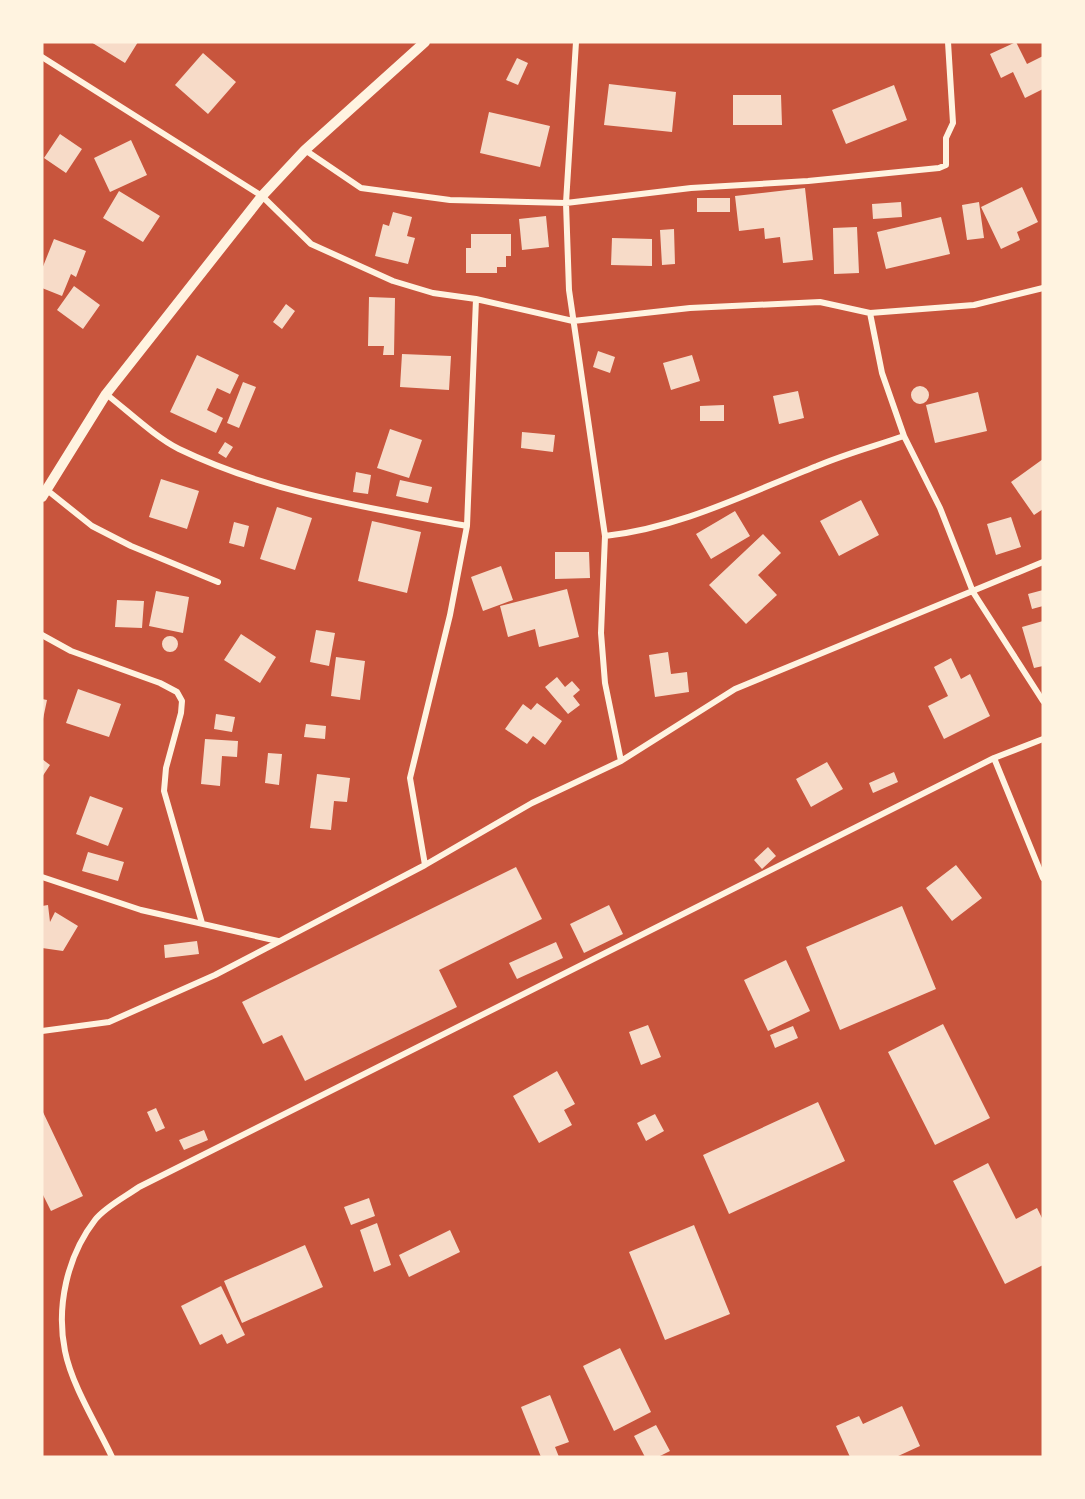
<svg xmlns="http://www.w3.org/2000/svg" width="1085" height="1499" viewBox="0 0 1085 1499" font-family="Barlow,sans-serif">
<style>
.building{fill:#f7dbc8}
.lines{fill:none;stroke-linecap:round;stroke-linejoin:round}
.minor{stroke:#fff3e0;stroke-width:6}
.tertiary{stroke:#fff3e0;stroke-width:10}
</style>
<rect width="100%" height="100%" fill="#c8553d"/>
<path class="building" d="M91,42H138L125,63Z
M1016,42L1027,64L1043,56V89L1025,98L1013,72L1001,78L990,54Z
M203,53L236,82L208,114L175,85Z
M517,58L528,63L518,85L506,80Z
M609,84L676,92L672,132L604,125Z
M894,85L907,120L846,144L832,110Z
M733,95H781L782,125H733Z
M489,112L550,126L540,167L480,153Z
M60,134L82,149L66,173L44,158Z
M131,140L147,175L110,192L94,158Z
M1022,187L1038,222L1017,232L1020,240L1001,249L981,207Z
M805,188L813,260L783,263L780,237L765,239L764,228L739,231L735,196Z
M119,191L160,216L143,242L103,218Z
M697,198H730V212H697Z
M901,202L902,217L873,219L872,204Z
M979,202L984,238L967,240L962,205Z
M393,212L412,217L407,236L415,238L408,264L375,256L383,224L389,226Z
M546,216L549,247L522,250L519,219Z
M941,217L950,254L886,269L877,232Z
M857,227L859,273L834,274L833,228Z
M674,229L675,264L662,265L660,230Z
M471,234H511V256H506V267H497V273H466V248H471Z
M612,238L652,239V266L611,265Z
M54,239L86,251L76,277L71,274L62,296L42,288V269Z
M74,286L100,305L83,329L57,310Z
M369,297L395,298L394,355H383L384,346H368Z
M286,304L295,311L282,329L273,322Z
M598,351L615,357L610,373L593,367Z
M402,354L451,356L449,390L400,387Z
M197,355L239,375L230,394L217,388L207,410L223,418L216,433L170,412Z
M692,355L700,381L671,390L663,363Z
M243,382L256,387L239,428L227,423Z
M911 395a9 9 0 1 1 18 0a9 9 0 1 1-18 0Z
M798,391L804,418L779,424L773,396Z
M978,392L987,431L935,443L926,405Z
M724,405V421H700V406Z
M390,429L422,440L409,478L377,468Z
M522,432L555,435L553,452L521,448Z
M225,442L233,447L226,458L218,453Z
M1043,459V509L1034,515L1011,482Z
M356,472L371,475L368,494L353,492Z
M161,479L199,491L187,529L149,517Z
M400,480L432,487L428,503L396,496Z
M861,500L879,535L839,556L820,521Z
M277,507L312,518L295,570L260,559Z
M735,511L750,536L711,559L696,534Z
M1011,517L1021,547L996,555L987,524Z
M372,521L421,532L407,593L358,581Z
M234,522L249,526L244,547L229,543Z
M763,534L781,553L758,575L777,595L746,624L709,585Z
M555,552H589L590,578L555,579Z
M501,566L513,600L483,611L471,577Z
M567,589L579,637L539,647L535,629L508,637L500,606Z
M1043,590V606L1032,609L1028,594Z
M156,591L189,597L183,633L149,626Z
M117,600L144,601L142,628L115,627Z
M1043,621V666L1034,668L1022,627Z
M316,630L335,633L329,666L310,662Z
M241,634L276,657L260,683L224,660Z
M162 644a8 8 0 1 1 16 0a8 8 0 1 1-16 0Z
M668,652L671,674L687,672L689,692L655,697L649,655Z
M336,657L365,661L360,700L331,696Z
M951,658L961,679L970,674L990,716L944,739L928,706L948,696L934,667Z
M557,677L565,687L572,681L580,690L573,696L580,705L568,714L545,687Z
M78,689L121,704L109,737L66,723Z
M42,699L47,700L43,719H42Z
M537,703L562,721L545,745L533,736L527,744L505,729L523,704L531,710Z
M216,714L235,717L232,732L214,729Z
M306,724L326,726L325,739L304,737Z
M205,739L238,741L237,757L222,756L220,786L201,784Z
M268,753L282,754L279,785L265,783Z
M42,759L50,765L42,777Z
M827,762L843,789L811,807L796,779Z
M894,772L898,782L873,793L869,783Z
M317,774L350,778L347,802L334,801L331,830L310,828Z
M90,796L123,808L108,846L76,834Z
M768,847L776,856L762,869L754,860Z
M88,852L124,862L118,881L82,871Z
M956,865L982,898L952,921L926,888Z
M516,867L542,919L439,970L457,1007L305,1081L282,1035L263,1044L242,1002Z
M48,905L50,922L55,912L78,926L63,951L42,948V906Z
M609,905L623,934L584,953L570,924Z
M902,906L936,989L840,1030L806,947Z
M197,941L199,954L165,958L164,945Z
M556,942L563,958L517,979L509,963Z
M786,960L810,1011L768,1031L744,980Z
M943,1024L990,1118L935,1145L888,1052Z
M648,1025L661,1057L641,1065L629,1032Z
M793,1026L798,1038L775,1048L770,1035Z
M557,1071L575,1104L564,1110L572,1125L539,1143L513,1096Z
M818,1102L845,1161L729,1214L703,1155Z
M156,1108L165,1128L156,1132L147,1112Z
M42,1110L83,1196L51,1211L42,1193Z
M655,1114L664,1131L646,1141L637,1123Z
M204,1130L208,1140L184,1150L179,1140Z
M988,1163L1016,1219L1037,1208L1043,1220V1265L1005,1284L953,1181Z
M369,1198L375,1216L351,1225L344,1207Z
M377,1223L391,1265L374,1272L360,1230Z
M694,1225L730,1314L665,1340L629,1252Z
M450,1230L460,1252L409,1277L399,1255Z
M305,1245L323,1287L242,1323L224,1281Z
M221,1286L245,1335L227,1344L222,1334L200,1345L181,1306Z
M620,1348L651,1412L614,1431L583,1366Z
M550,1395L569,1442L555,1447L559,1457H541L521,1407Z
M902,1406L920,1446L896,1457H850L836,1426L859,1416L863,1424Z
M656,1425L670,1451L658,1457H645L634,1436Z"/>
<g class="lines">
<path class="minor" d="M576,42L566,203L569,290L605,536L601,633L605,683L621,761
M42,57L262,196L311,244L393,281L433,293L476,299L573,321L690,308L820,302L870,313L974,305L1043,288
M305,150L361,188L450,200L566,203L691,188L808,181L939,168L946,165V138L953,123L948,42
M870,313L882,373L904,436L940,508L973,592L1043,701
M106,394C128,411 155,437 179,449C270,493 369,508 467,526
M47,490L92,526L131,546L218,582
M605,536C680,528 748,493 817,466C845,454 875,446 904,436
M42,635L71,651L160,683L177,692L182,701L181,713L166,768L164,791L202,923
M994,758L1043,878
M425,865L410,778L450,615L467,526L476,299
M42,877L141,910L278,941
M42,1031L109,1022L215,975L425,865L532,803L621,761L735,689L1043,562
M112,1457C97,1425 72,1386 65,1351C56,1307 67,1256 95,1220C105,1207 125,1197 139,1187L994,758L1043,739"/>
<path class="tertiary" d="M42,497L106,394L262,196L305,150L425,42"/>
</g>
<rect width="1085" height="1499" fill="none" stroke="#fff3e0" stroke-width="87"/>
</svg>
